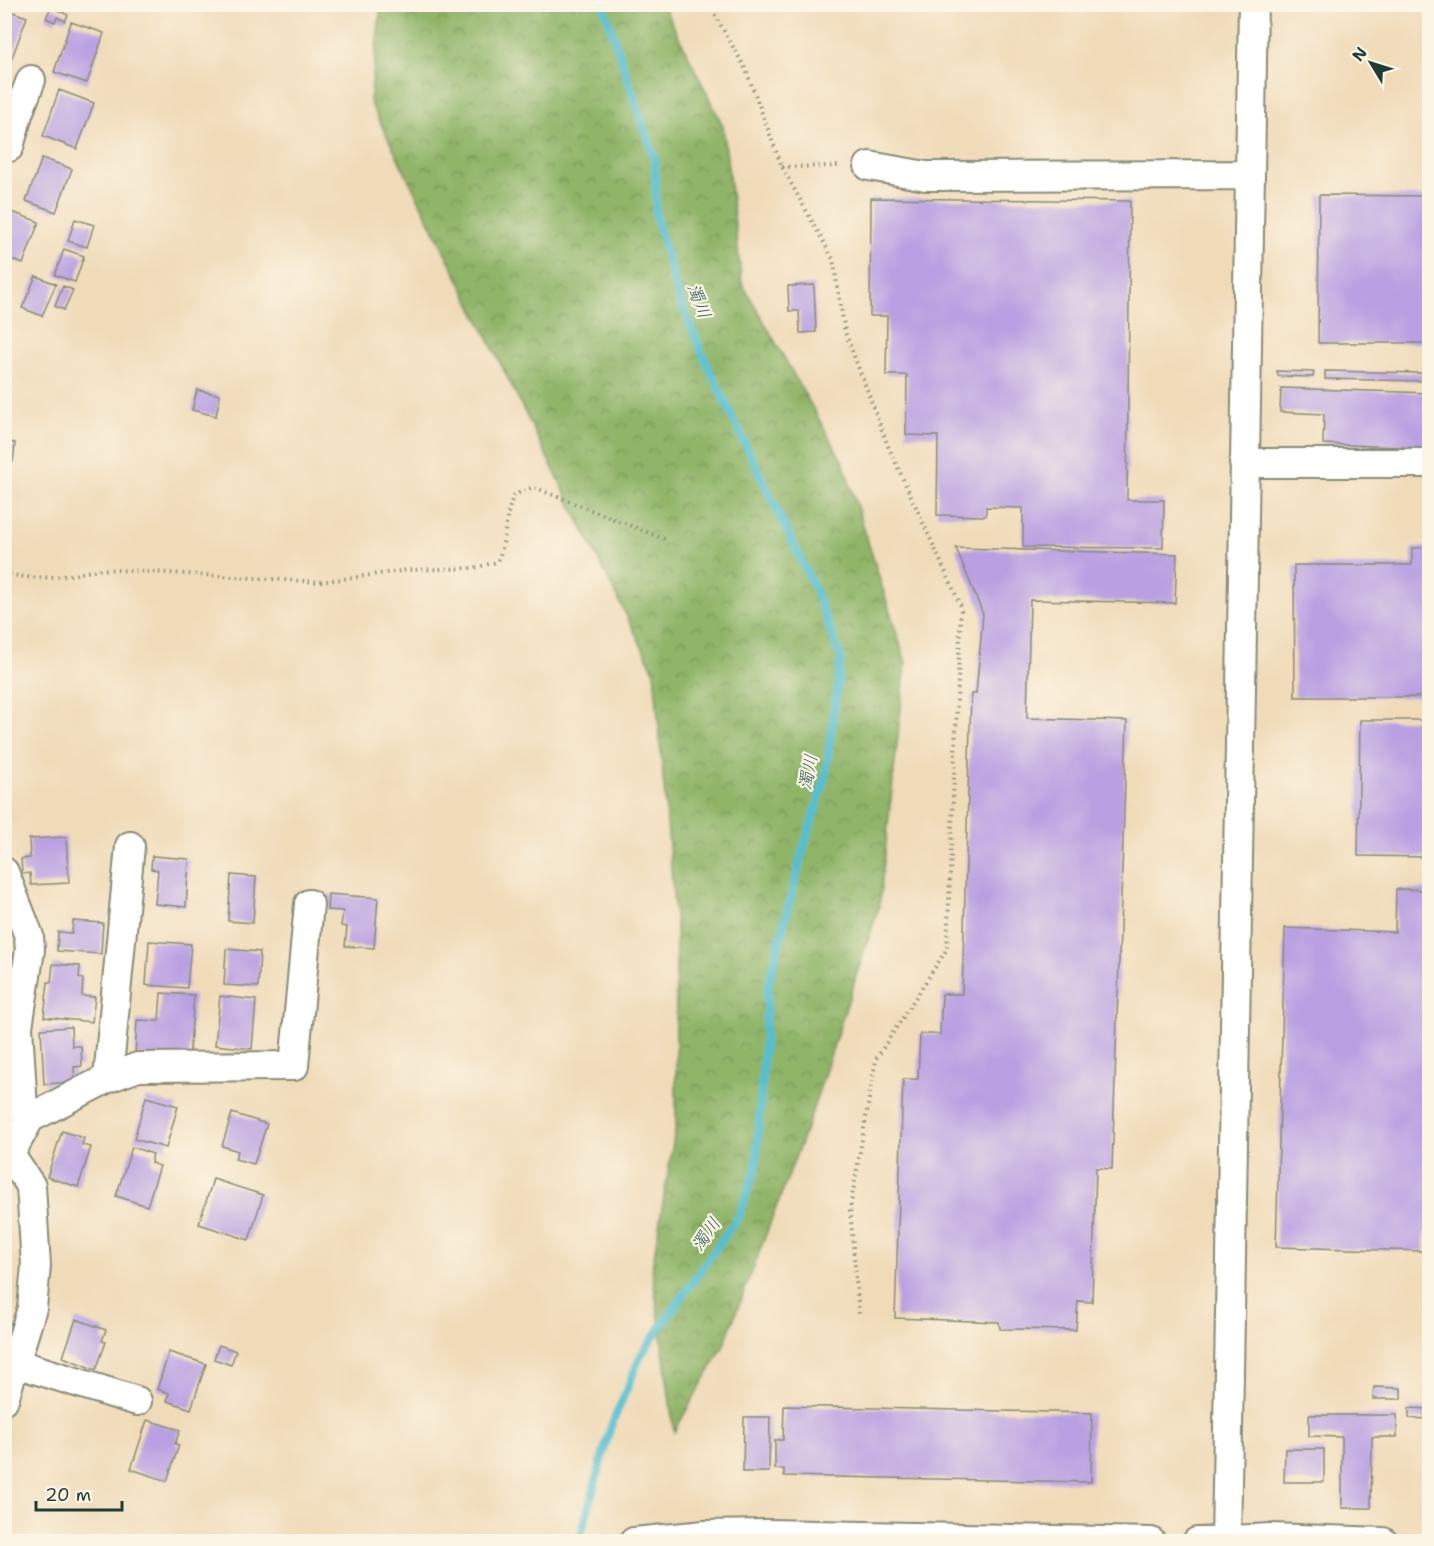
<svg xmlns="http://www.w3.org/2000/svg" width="1434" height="1546" viewBox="0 0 1434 1546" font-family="'Shantell Sans','Klee One',sans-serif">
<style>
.forest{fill:url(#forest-crowns);stroke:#58794e;stroke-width:1.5}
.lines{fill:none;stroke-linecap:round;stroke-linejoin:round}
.stream{stroke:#55bfd1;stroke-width:8}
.building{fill:#b9a0e2}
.minor-casing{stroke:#888c76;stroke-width:32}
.path{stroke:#888c76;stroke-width:4;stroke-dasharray:1.5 4.5;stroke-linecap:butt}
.minor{stroke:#fff;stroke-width:28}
.labels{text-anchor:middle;stroke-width:4.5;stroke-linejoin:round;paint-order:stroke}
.water-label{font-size:18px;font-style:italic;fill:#2c5e5b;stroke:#fcf5e5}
</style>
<defs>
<pattern id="forest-crowns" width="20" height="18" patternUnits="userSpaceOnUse" patternTransform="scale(1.5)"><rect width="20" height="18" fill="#90b569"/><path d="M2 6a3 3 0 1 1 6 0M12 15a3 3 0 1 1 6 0" fill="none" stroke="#759457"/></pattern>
</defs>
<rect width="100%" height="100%" fill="#fcf5e5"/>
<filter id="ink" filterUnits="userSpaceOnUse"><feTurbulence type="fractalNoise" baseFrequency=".0167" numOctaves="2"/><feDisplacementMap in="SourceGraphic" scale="12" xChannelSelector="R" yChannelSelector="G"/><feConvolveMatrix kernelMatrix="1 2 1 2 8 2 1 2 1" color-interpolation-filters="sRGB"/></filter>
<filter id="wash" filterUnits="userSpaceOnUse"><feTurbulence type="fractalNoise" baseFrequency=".008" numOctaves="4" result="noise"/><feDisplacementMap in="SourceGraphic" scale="24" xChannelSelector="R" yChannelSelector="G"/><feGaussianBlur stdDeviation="1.35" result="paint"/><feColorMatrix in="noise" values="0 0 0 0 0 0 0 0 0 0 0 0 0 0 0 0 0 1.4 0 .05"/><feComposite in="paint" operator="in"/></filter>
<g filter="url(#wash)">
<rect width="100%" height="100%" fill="#f0dbb9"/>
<path class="forest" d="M381,5H663L723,126L742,283L843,462L906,663L879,906L808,1124L723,1347L674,1432L652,1268L676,1125V927L654,671L370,102Z"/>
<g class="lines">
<path class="stream" d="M579,1542L610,1429L641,1355L739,1216L756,1168L768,986L803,850L825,779L841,658L813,585L705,360L678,295L656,217L655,161L603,4"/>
</g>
<g id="blocks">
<path class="building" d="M51,7L68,15L65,21L57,17L55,22L46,18Z
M4,9L27,17L6,74L4,73Z
M71,22L104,33L87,83L54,72Z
M59,90L94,103L77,149L43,136Z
M42,158L72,169L56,212L26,201Z
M1319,195L1430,196V343H1318Z
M871,198L1130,201L1127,500H1164L1163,548L1023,547V508L986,507V516L937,515L938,436L906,435L907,375H886L887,316H870Z
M4,209L39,222L23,264L4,256Z
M75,219L94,225L87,247L68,241Z
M64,249L84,256L75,282L55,275Z
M36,276L56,284L42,316L22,308Z
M814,285L816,332L800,333L799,311H789L788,286Z
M63,286L73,290L64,310L55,306Z
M1277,371L1314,372L1313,377L1278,376Z
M1325,371L1424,373V381L1325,379Z
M1281,388L1430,393V433H1426V448L1323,444L1324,414L1280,412Z
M197,390L220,395L216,416L192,410Z
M4,433H8L7,442L15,443L13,462L4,461Z
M1430,547V697H1295L1294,565H1412V548Z
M956,548L1177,554L1175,603L1030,600L1027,718L1127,721L1112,1169L1096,1168L1092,1302L1078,1301L1076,1330L1000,1329L999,1322L895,1318L903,1079H918L920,1034H940L942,994H962L971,694H976L983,614Z
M1360,720H1430V857L1358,856Z
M66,837L69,883L31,885L30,873L22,874L21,859L30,858L29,839Z
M152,856L189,859L186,907L155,904L158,870L151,869Z
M231,875L256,877L253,923L228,921Z
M1396,889L1430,890V1232H1424V1251L1276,1247L1285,928L1395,932Z
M328,894L378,898L374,948L345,946L347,927L341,926L343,911L327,910Z
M73,921L103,923L101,954L57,951L58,932L72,933Z
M149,941L191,944L187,988L146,985Z
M226,949L260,952L258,987L224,985Z
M53,964L80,966L79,978L83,979L82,996L95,997L92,1022L44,1017L48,982H51Z
M161,993L194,995L189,1059L135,1055L137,1020L159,1021Z
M220,996L256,1000L252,1049L215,1045Z
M71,1027L72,1046H81L82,1066L74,1067L75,1082L44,1084L41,1029Z
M146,1097L178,1106L166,1148L134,1139Z
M232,1113L267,1124L254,1164L235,1159L238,1151L222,1146Z
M62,1131L84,1138L82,1145L91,1147L78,1187L47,1177Z
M132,1147L153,1154L151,1163L160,1166L147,1206L116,1196Z
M213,1179L263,1195L249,1240L199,1224Z
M76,1319L106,1330L102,1341L106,1342L96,1370L63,1357Z
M4,1322L19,1326L4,1372Z
M219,1345L236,1351L231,1365L214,1359Z
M169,1352L206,1364L191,1409L167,1401L169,1393L157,1389Z
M1374,1387L1401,1388V1399H1373Z
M784,1406L1092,1413L1091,1482L784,1476V1469H775V1440H783Z
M1409,1408L1430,1409V1419L1409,1418Z
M1309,1415H1397V1437H1372L1371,1508H1342V1437L1309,1436Z
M744,1417H770L769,1472H743Z
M147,1420L180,1430L175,1444L179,1445L167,1481L131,1469Z
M1285,1449H1324V1482H1284Z"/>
</g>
</g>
<g filter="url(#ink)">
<use href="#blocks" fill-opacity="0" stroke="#888c76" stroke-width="1.5"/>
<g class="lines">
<defs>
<path id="minor" d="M4,109L18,114L9,147
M18,114L31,80
M869,166L926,176L1249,175
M1244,463H1430
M4,872L29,936L30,950L18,1027L23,1109L30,1118
M108,1078L130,846
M4,1165L30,1118L108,1078L138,1067L294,1066L309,904
M15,1363L137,1401
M4,1399L32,1308L36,1266L31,1186L10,1155
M634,1542L705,1535L767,1534L1151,1542
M1197,1542L1270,1538L1383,1542
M1226,1542L1253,4"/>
</defs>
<use href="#minor" class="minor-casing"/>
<path class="path" d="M709,4L746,70L782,167L833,259L845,332L888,446L961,606L947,949L876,1059L850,1209L859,1315
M782,167L841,166
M4,573C36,582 70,576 101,569L320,582L408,570L474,568L497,562C507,541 504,517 514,495L533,487L667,540"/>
<use href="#minor" class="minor"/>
</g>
</g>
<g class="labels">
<g class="water-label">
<text transform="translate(699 301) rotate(69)" y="6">濁川</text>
<text transform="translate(808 772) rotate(-79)" y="6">濁川</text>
<text transform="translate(706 1234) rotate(-55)" y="6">濁川</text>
</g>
</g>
<rect width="1434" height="1546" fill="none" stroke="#fcf5e5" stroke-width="24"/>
<g transform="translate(1371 63) rotate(308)" stroke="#fcf5e5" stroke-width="4.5" paint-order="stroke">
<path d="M0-4.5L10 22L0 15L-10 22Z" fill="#1f3d34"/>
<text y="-9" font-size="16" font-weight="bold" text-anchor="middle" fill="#1f3d34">N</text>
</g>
<path d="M36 1501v9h86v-9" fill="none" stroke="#1f3d34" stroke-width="3"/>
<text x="45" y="1501" font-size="18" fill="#1f3d34" stroke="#fcf5e5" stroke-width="4.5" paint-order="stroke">20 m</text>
</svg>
